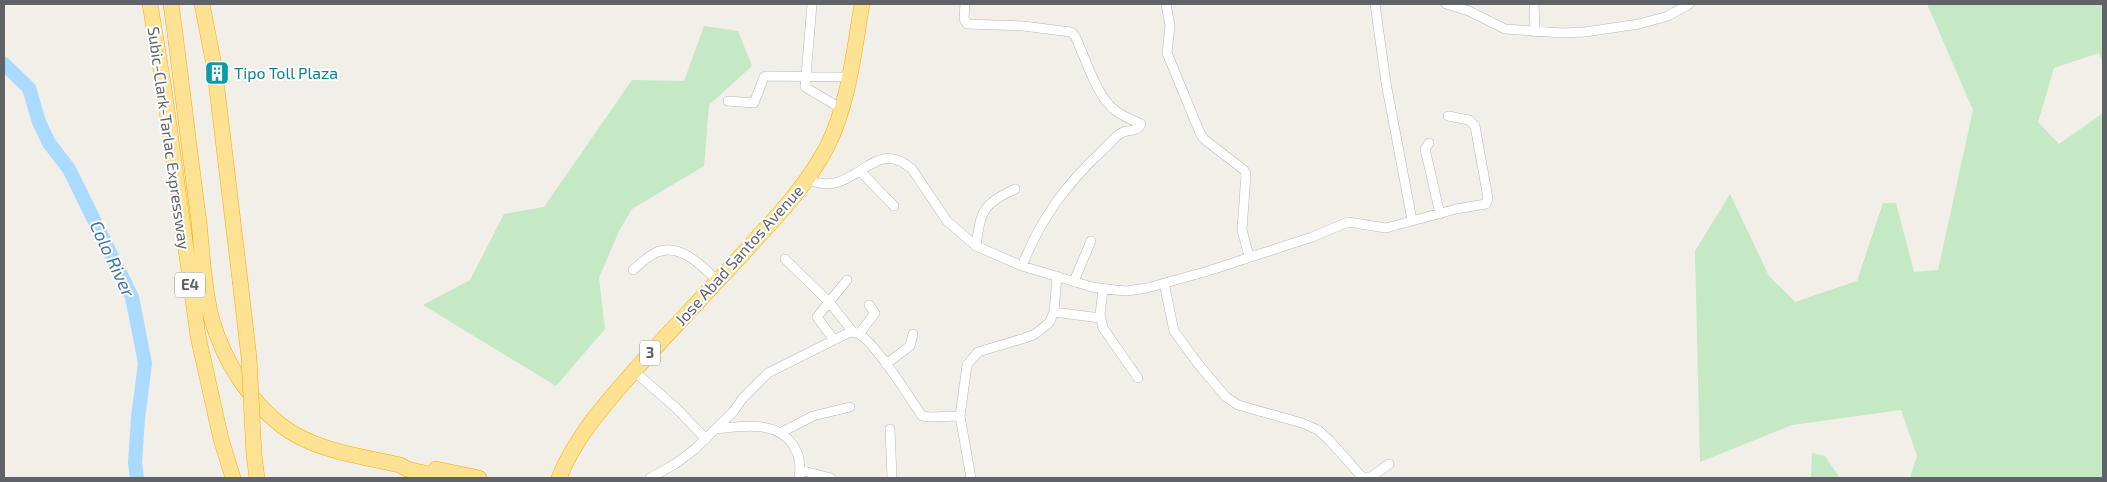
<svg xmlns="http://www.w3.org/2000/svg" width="2107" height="482" viewBox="0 0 2107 482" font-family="'Exo 2',sans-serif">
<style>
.green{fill:#c5e8c5}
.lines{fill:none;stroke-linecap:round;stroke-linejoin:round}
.river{stroke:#aadaff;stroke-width:14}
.street-casing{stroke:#b5b8bc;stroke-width:10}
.highway-casing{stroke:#f9ab00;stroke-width:16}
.street{stroke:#fff;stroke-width:9}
.highway{stroke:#fde293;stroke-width:15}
.highway-bridge-casing{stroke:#f9ab00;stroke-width:16;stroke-linecap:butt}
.highway-bridge{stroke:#fde293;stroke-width:15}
.labels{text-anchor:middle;stroke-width:4;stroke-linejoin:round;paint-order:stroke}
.shield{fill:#fff;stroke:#8f9295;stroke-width:1}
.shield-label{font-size:15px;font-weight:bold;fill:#5f6368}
.culture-label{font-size:16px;fill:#0d838f;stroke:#fff;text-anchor:start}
.street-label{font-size:16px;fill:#5f6368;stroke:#fff}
.water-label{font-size:18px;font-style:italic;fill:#4174aa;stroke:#fff}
</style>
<rect width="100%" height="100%" fill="#f1efe8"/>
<path class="green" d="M1927,4H2103V63L2099,53L2054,68L2038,122L2059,144L2103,113V478H1910L1917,456L1901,410L1792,425L1700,462L1695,251L1730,194L1769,276L1795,302L1857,281L1883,203H1896L1914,272L1938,270L1973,110Z
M704,26L738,31L752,66L709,105L704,166L632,209L619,231L599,278L605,329L556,386L423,305L470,280L504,214L544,207L632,80L684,81Z
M1812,453L1825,456L1840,478H1811Z"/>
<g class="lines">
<path class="river" d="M4,64L29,88L39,122L49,143L69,169L132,297L145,363L138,418L135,463L137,478"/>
<defs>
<path id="street" d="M812,4L805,87L842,109
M965,4L964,19L967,24L1023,26L1071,32L1075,36C1085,57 1097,98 1116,111C1124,117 1133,120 1141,124C1136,133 1129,129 1121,133C1115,137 1109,144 1104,149C1066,184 1041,218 1022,266
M1166,4L1170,26L1167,53L1200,133L1204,139L1244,170L1246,174L1242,230L1249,256
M1375,4L1386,83L1412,220
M1446,4L1469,11L1505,29L1562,33L1585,32L1639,24L1668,16L1689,4
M1534,4L1535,32
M728,101L754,103L764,77L766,76L849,77
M1429,143L1425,149L1440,214
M860,171L894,206
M807,179C856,202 871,133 912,169L947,221L976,246L1022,266L1092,287L1115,290L1126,291L1147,288L1208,271L1312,237L1348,222L1386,228L1456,209L1486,204L1488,198L1475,126L1469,120L1448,116
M976,246C981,210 982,205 1015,189
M785,259L829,302L853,332
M633,270C640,264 647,257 655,253C679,241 702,266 718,281
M1074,281L1091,241
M1164,283L1174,331L1199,365L1226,397L1238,405L1302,423L1318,430L1329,440L1362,477H1371L1389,464
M1103,290L1100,314L1103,328L1138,378
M1054,312L1100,318
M859,334L875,313L869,305
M834,340L817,317L847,280
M886,364L910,346L913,334
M634,371L676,408L706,439
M716,429C741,426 777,420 793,445C800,456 801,465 799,478
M890,429L892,478
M782,432L813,416L850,407
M800,470L831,478
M650,478L675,464L695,449L733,412L743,398L768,373L848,333C852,332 856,332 859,334C877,345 909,397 922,416L930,417L960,416
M971,478L960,416L967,365L978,352L1025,338L1035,334L1049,323L1054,312L1057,276"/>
<path id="highway" d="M150,4L164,89L198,336L221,439L233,478
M171,4C181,76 189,149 199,222C202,252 204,292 212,320C224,361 248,399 282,426C315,451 361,456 400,465L407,469L446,478
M202,4L214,65
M216,81L240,280
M254,455L257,478
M436,469L479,478
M559,478C574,440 600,410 627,379C670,330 715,285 758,237C784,209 809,181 827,147C849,103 854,51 862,4"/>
</defs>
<use href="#street" class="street-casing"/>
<use href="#highway" class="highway-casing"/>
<use href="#street" class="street"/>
<use href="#highway" class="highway"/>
<defs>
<path id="highway-bridge" d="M240,280L249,358L254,455"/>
</defs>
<use href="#highway-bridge" class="highway-bridge-casing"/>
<use href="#highway-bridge" class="highway-bridge"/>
</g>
<defs>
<symbol id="building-square" viewBox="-11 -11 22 22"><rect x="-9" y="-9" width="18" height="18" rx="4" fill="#0f9aa8" stroke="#fff"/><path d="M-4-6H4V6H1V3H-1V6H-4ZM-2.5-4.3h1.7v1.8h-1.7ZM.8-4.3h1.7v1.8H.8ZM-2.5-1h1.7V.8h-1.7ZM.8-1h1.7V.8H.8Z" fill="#fff"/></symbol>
</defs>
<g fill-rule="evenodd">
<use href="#building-square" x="203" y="59" width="28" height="28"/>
</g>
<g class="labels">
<g class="shield">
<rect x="175" y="272.5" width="30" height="25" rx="4"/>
<rect x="640" y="340.5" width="20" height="25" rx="4"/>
</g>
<g class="shield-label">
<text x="190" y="290">E4</text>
<text x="650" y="358">3</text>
</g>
<g class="culture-label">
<text x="234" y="79">Tipo Toll Plaza</text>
</g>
<g class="street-label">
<text transform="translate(169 138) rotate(82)" y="6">Subic-Clark-Tarlac Expressway</text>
<text transform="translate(739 255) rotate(-48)" y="6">Jose Abad Santos Avenue</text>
</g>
<g class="water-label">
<text transform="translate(112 259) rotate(65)" y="6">Colo River</text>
</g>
</g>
<rect width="2107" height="482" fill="none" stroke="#5f6368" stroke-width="10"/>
</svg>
